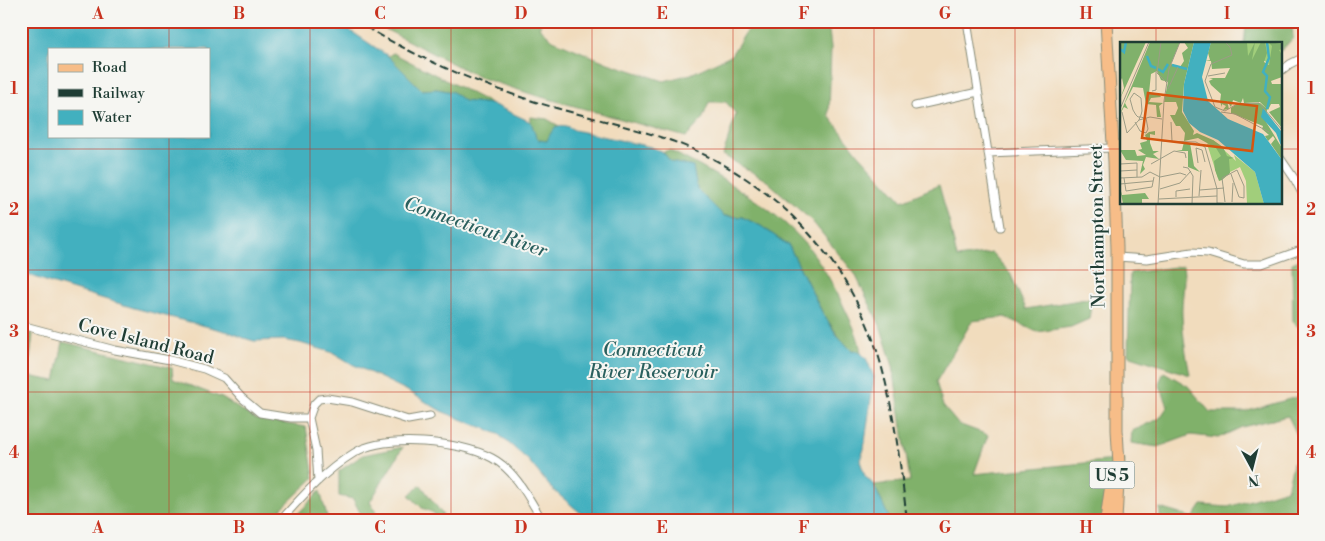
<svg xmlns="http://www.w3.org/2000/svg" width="1325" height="541" viewBox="0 0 1325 541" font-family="'Libre Bodoni',serif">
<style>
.forest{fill:#80b16b;stroke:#507750}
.water{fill:#42b0bf;stroke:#30767a;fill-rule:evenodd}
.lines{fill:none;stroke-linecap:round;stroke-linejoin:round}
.street-casing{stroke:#888c78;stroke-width:9}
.secondary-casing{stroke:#888c78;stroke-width:12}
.primary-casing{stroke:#888c78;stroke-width:13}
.street{stroke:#fff;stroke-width:7}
.secondary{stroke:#fce5cf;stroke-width:10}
.primary{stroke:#f7bd88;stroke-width:11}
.rail{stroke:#1f3d34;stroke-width:2;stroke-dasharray:8 4;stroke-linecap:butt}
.grid{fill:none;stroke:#c8321e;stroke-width:1;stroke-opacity:0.55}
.labels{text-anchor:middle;stroke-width:4;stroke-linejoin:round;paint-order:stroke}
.shield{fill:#f6f6f2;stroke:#60746d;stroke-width:1}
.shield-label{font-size:16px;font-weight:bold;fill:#1f3d34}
.street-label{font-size:18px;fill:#1f3d34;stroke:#f6f6f2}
.water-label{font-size:19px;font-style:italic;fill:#2a605e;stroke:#f6f6f2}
.inset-river{fill:none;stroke:#42b0bf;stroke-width:2.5}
.inset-road{fill:none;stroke:#9d9c86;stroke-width:1}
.view{fill:#d45610;fill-opacity:0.15;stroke:#d45610;stroke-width:2.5}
.inset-edge{fill:none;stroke:#1f3d34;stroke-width:2.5}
.neatline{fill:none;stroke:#c8321e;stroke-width:2}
.grid-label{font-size:16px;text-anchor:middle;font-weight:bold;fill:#c8321e}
</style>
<rect width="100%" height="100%" fill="#f6f6f2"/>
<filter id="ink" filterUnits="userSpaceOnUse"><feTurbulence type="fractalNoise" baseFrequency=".02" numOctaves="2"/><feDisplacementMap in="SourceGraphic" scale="10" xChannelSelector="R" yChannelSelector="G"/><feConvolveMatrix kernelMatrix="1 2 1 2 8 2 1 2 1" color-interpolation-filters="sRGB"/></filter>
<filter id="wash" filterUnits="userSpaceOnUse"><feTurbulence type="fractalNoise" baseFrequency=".0096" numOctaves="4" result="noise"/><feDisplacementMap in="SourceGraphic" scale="20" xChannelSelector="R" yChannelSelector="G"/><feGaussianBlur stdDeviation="1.12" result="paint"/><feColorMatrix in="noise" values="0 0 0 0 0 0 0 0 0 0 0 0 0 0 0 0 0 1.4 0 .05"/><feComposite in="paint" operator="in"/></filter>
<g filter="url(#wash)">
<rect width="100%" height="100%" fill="#f1dcbd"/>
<path class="forest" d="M369,21H538L541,24L539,27L553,40L608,63L664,81L691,74L731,55L748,29L828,23L831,47L829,116L858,153L902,201L939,185L950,225L957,258L992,253L1010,273L1026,309L1092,298L1089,319L1071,327L1037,332L1005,317L972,321L936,382L943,406L958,424L988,435L974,474L1125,459L1111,520H890L874,485L910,481L893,366L880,325L855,274L812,221L767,181L723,155L736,114L726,102H709L702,120L686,137L531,94L479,77Z
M1243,21L1292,22L1293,38L1281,51V44H1244L1246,26Z
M393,53L492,104L464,101L453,92L437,89L422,90L388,56Z
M531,117L547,119L559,126L554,129L547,141L539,140C534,135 530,124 531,117Z
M669,150C715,174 770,204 804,242C820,260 834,286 844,307C851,322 859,336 861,353L851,350L844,344L822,312L789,246L761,226L742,217L724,216L697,189L693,167L671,162L663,152Z
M1304,258V332L1293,322L1292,263Z
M1183,266C1186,283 1181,299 1182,316C1183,336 1186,355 1190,375L1128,355L1130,273Z
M21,331L33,334L28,376L55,381L63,342L172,368L173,379L222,398L255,419L306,427L314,478L269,520H21Z
M1164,372L1188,386L1210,412H1244L1304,395V520H1160V508L1193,518L1202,505L1228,507L1287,489L1299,439L1288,416L1242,427L1218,438L1191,435L1158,447L1131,443L1132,431L1160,418L1168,406L1159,383Z
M403,447L370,502L379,518L385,520H364L353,499L339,496V471L363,455Z
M421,485L445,518L446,520H436L434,513L422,508L409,495Z
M320,491L328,520H292Z"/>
<path class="water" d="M21,21H336L388,56L422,90L437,89L453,92L464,101L492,104L531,122L536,137L539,140L547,141C553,126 560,121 574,130L651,147L663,152L671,162L693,167L697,189L724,216L742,217L761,226L789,246L822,312L836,334L851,350L861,353L866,358L874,377L864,449L860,461L865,476L874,485L890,520H589L552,489L528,460L498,434L441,411L406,390L352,364L334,353L300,343L284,340L254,341L244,338L229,332L134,308L51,283L21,272ZM49,49H209V136H49Z"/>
</g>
<g filter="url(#ink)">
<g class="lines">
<defs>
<path id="street" d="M967,21L1000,227
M1281,71L1290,64L1304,57
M915,106L978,92
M988,153L1113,148
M1281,159L1294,178L1304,197
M1117,257L1147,259L1192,252L1208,253L1244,264H1262L1304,249
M21,325L115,350L170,360L204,369L224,378L242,398L260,413L291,418H309
M318,481L316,450L309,418L314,404L319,399L327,398L352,402L408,420L430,416
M281,520C303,495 326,470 354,453C385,434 461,441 492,458C515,470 529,498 542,520"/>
<path id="secondary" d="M644,21L677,23L716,21"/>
<path id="primary" d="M1106,21L1114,162L1117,248V430L1119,465L1116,520
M1106,520L1113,469"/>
</defs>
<use href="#street" class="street-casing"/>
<use href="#secondary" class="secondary-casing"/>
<use href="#primary" class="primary-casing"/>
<use href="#street" class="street"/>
<use href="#secondary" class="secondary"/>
<use href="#primary" class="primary"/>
<path class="rail" d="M356,21C413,56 475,83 539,103C582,116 626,125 669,140C766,174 845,252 877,351C894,405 900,463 907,520"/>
</g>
</g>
<path class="grid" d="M169,21V49M310,21V520M451,21V520M592,21V520M733,21V520M874,21V520M1015,21V520M1156,21V44M169,136V520M21,149H1121M1281,149H1304M1156,204V520M21,270H1304M21,392H1304"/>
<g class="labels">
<rect class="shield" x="1089.5" y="461.5" width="45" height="27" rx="4"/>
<g class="shield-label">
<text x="1112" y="481">US 5</text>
</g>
<g class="street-label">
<text transform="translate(1097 226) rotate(-91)" y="6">Northampton Street</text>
<text transform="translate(146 341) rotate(14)" y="6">Cove Island Road</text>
</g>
<g class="water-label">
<text transform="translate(476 226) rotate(19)" y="7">Connecticut River</text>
<text x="653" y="356">Connecticut<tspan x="653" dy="22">River Reservoir</tspan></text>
</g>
</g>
<g transform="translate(1120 42)">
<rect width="162" height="162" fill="#f1dcbd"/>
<path d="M124,0H162V16L152,17L149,23L145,19L130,20L124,13ZM93,98L116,119L114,113L135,130L144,162H127L126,139L120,125L98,136L87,102Z" fill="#a1ce7b"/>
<path d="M0,0H26L0,57L4,46L2,36L0,40ZM30,0H60L51,22L60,25L64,19L62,11L68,6L64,0H74L64,42L62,70L74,89L73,93L77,91L93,98L103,105L107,114L114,116L109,117L110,131L102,138L99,139L95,128L94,119L101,114L96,106L78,96L64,99L65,91L60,84H56L50,73H45H55L58,66L56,60H44L48,40L41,38L37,29L31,32L29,51H38L41,55L31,56L29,60L43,61L39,64L41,75H37L36,63L26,62L23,46L13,45L5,61L8,67L4,65L0,72ZM91,0H127L128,14L135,0L132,18L141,0H145L147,11L144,20L149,23L152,4L148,0L162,2V7L159,8L162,13V35L151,39L152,42H162V86L149,70L160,65L159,62H151L148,68L140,60L124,61L123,56L121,61L113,58L111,65L107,59L109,67L103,68L106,64L102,62V65L100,60L101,52L91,43L89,39L93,37L89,36H105L110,26L92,27L91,19L85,18H90L88,11ZM140,61L147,67L146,80L162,106V118L151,102L155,97L153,94L148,99L145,94L149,93L142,87L143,84L111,71V66L117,62ZM35,89V93L30,92V101L33,109H39L33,112L39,117L26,115L23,123L25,127L20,132L23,119L6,118L0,108H15L17,114L26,113L18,108L22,107L20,101L27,99L25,93L29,90ZM64,100L70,101L74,124L80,130L68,125V109H56L62,108ZM0,146L2,153L25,151L29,157H22V162H3Z" fill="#80b16b"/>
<path d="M74,0H91L82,35L88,59L108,77L143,92L162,118V162H144L135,130L98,98L80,90L69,81L63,69L64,42ZM143,66L161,89L162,106L156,91L141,75Z" fill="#42b0bf"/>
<path class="inset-river" d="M147,0L149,16L143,30L147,34L145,49L150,55L147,67M0,7L4,10L6,0M27,14L31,24L36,26M52,23L67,27M38,27L43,30L48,22"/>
<path class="inset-road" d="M41,0L37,31L47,41M105,0L110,5L112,13L91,22L85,39L95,65L105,69L117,62L139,61L163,89M88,34L105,31M48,47L58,25M32,49L36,48V29M0,67L29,0M2,70L7,91L19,78L30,75L42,77M101,70L115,72L149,90M19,78L20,75L21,73L22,69L21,56L14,51L10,57L13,68L16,73L18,75H21L24,76M15,80L20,89L26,91L28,87L26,76M51,80L52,99M41,99L76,100L85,105L97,147V162M78,121L76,106L82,108L85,120M0,122L17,121V135M31,122L54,109L65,111L66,116M63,125L68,126L73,134L72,162M0,129L17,128M0,136L22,135L30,130L40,135L60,131L66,133M4,136L6,149L32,145L34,135M0,142L33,139M40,147L60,141L71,129M80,148L104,146M79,154L81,128M56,155V149L70,147M39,157L97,154M105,160L102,136L117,128L124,144V156L119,155L111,132M112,160L113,141M97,161L113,162M38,162L44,59L49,27L60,0"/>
<path class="view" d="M28,51L137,64L132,109L22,96Z"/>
<rect width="162" height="162" class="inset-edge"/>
</g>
<rect width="1325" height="541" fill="none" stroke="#f6f6f2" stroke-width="55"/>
<rect x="48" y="48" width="162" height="90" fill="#f6f6f2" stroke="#a0aca6"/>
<rect x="58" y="64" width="25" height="8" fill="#f7bd88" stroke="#a0aca6"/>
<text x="92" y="72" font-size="15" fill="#1f3d34">Road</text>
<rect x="58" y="89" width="25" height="8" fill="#1f3d34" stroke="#a0aca6"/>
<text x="92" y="98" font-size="15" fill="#1f3d34">Railway</text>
<rect x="58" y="110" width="25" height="15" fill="#42b0bf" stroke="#a0aca6"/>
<text x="92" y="122" font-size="15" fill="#1f3d34">Water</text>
<g transform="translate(1252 468) rotate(173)" stroke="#f6f6f2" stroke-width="4" paint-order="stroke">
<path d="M0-4L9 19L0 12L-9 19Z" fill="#1f3d34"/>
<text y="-8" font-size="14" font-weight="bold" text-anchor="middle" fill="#1f3d34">N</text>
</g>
<rect x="28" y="28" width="1270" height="486" class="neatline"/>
<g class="grid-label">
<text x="98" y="19">A</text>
<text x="239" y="19">B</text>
<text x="380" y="19">C</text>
<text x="521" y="19">D</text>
<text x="662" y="19">E</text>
<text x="804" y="19">F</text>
<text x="945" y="19">G</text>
<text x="1086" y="19">H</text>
<text x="1227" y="19">I</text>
<text x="14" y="94">1</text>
<text x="1311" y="94">1</text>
<text x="14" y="215">2</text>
<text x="1311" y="215">2</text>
<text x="14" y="337">3</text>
<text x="1311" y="337">3</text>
<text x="14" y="458">4</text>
<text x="1311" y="458">4</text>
<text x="98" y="533">A</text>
<text x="239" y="533">B</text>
<text x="380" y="533">C</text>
<text x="521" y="533">D</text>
<text x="662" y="533">E</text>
<text x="804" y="533">F</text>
<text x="945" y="533">G</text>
<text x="1086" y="533">H</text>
<text x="1227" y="533">I</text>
</g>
</svg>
